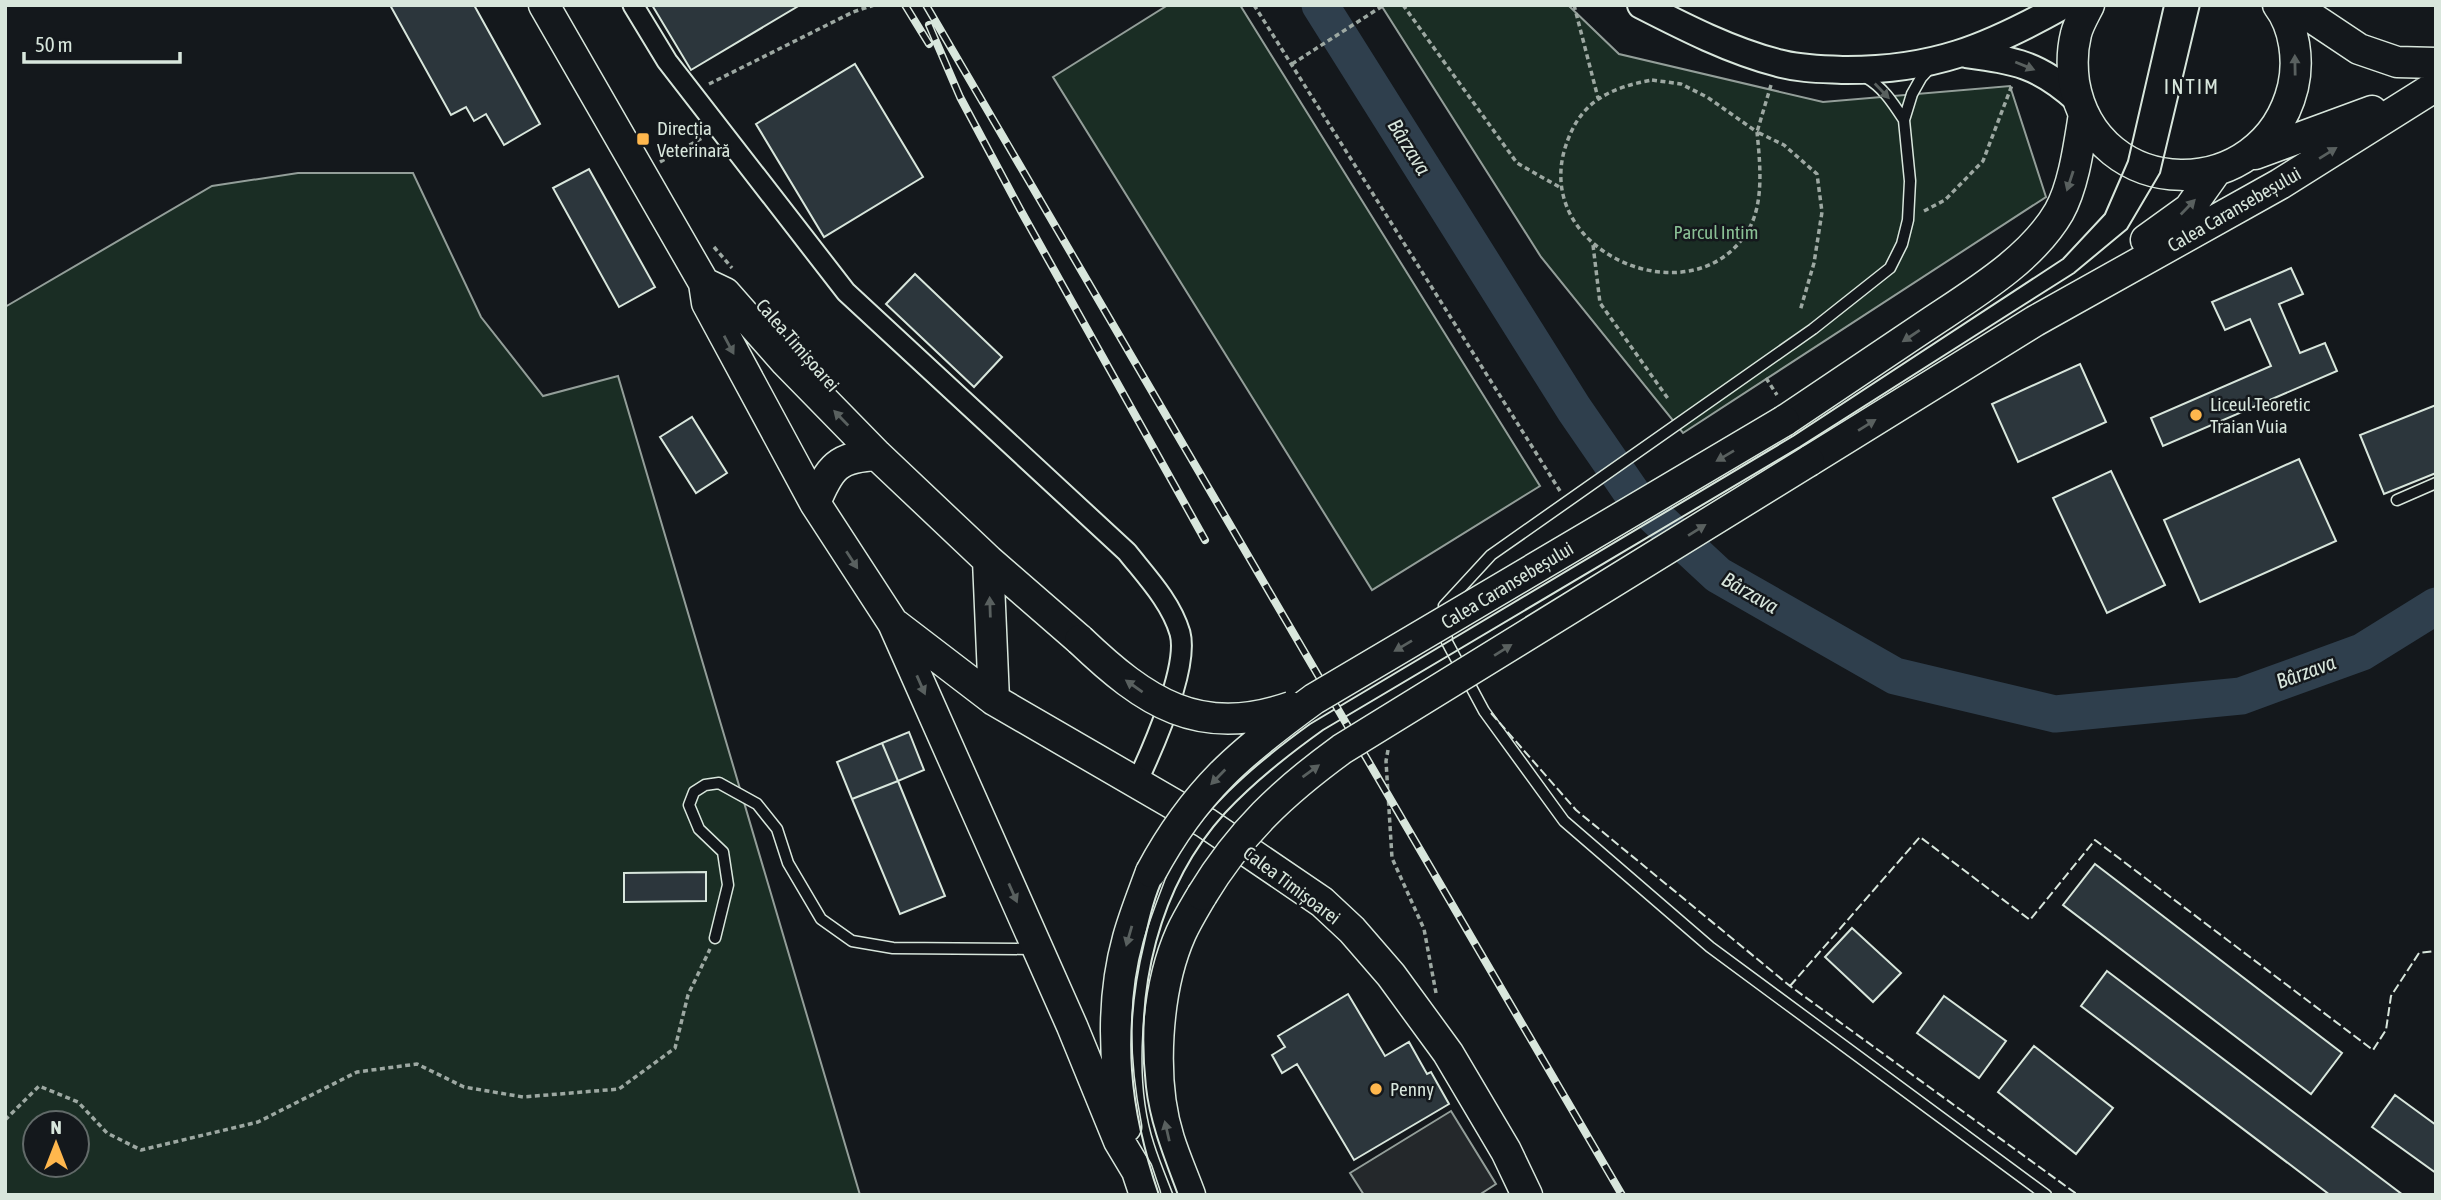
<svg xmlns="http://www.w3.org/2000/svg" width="2441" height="1200" viewBox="0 0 2441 1200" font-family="'Asap Condensed',sans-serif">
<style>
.green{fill:#1a2d24;stroke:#939e99;stroke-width:2;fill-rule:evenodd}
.parking{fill:#24282b;stroke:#939e99;stroke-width:2}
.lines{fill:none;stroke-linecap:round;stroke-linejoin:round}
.river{stroke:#2f3f4d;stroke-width:37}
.building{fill:#2c363c;stroke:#d8e6dc;stroke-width:2}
.lane-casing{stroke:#d8e6dc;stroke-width:13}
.street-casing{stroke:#d8e6dc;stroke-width:23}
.secondary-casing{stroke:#d8e6dc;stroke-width:30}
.primary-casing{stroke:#d8e6dc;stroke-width:33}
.path{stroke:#9da8a2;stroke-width:3.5;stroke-dasharray:5 3.5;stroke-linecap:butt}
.lane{stroke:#14181c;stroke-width:10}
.street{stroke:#14181c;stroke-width:19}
.secondary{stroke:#14181c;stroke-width:26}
.primary{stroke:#14181c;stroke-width:30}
.tram{stroke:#d8e6dc;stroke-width:2}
.rail-casing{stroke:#d8e6dc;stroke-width:8}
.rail{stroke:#14181c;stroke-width:5;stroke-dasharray:16;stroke-linecap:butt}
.primary-bridge-casing{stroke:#d8e6dc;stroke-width:33;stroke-linecap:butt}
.primary-bridge{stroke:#14181c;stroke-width:30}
.fence{stroke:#d8e6dc;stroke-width:2;stroke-dasharray:9 3.5;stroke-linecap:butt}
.oneway{fill:#59605f}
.poi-dot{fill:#ffb74d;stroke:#14181c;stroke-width:2.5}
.labels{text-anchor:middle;stroke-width:5;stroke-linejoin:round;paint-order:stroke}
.poi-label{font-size:19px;fill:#d8e6dc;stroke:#14181c;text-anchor:start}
.street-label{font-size:19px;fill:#d8e6dc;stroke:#14181c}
.park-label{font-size:19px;fill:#8ac095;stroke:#14181c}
.neighbourhood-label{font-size:21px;letter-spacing:2px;fill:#d8e6dc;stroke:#14181c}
.water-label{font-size:21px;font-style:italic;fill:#d8e6dc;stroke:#14181c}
</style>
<rect width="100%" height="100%" fill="#14181c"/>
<path class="green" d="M1168,5H1240L1540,486L1372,590L1053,77Z
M1381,5H1568L1619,54L1823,102L2010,86L2046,197L1683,433L1541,257Z
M298,173H413L481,317L543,396L618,376L860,1195H5V307L212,186ZM35,1123H77V1165H35Z"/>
<path class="parking" d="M1451,1111L1496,1184L1479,1195H1364L1350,1173Z"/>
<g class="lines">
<path class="river" d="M1320,5L1574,409L1636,499L1718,575L1895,676L2055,714L2241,696L2362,652L2436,606"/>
</g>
<path class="building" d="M390,5H474L540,124L504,145L486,114L474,121L466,107L451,115Z
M652,5H800L691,70Z
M855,64L923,177L824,237L756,124Z
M589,169L655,287L619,307L553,188Z
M2291,268L2303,294L2279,304L2300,353L2325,343L2337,371L2163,446L2151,418L2271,366L2250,319L2225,330L2212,302Z
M915,274L1002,357L974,387L886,304Z
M2080,364L2106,422L2018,462L1992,404Z
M2436,405V473L2384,494L2360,435Z
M692,417L727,473L696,493L660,437Z
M2299,459L2336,541L2200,602L2164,520Z
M2111,471L2165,585L2107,613L2053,498Z
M909,732L924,770L898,781L882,743Z
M882,743L898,781L852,799L837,762Z
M898,781L945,896L900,914L852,799Z
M2095,864L2342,1053L2311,1094L2063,905Z
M706,872V901L624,902V873Z
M1852,928L1901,973L1873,1002L1825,957Z
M2107,971L2403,1195H2330L2081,1006Z
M1348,994L1385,1056L1409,1042L1427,1074L1431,1072L1449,1104L1354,1160L1297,1064L1282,1073L1272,1055L1285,1047L1278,1036Z
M1944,996L2006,1041L1979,1078L1917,1033Z
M2034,1046L2113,1108L2076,1154L1998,1092Z
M2395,1095L2436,1125V1173L2372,1127Z"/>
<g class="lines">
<defs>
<path id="lane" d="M1931,67L1921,78L1912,94L1904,120L1910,181L1908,220L1902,244L1890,268L1813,329L1491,555L1444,606L1447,642L1484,711L1564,821L1710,947L2046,1195
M1865,77C1883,87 1893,103 1904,120
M2397,500L2436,483
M715,938L728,885L723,852L699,829L689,805L694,792L705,785L719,783L757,804L777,829L788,863L821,919L852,941L893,948L1034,949"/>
<path id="street" d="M633,5L667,61L846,292L1127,552C1146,576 1171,602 1180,633C1189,667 1152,750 1137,782"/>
<path id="secondary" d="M1641,5C1684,27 1731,51 1778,63C1799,69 1821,69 1842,70C1932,71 1987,48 2064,5
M1966,54C2016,61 2038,64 2077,99"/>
<path id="primary" d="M544,5L704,283L707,303L815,503L893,623L1072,1026L1119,1141L1137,1171L1145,1195
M2089,5C2084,15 2078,25 2076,34C2072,50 2072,67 2074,82C2095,204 2264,206 2293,87C2299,61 2295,27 2278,5
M2293,5L2359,49L2397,62L2436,63
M2255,154L2372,111
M2146,240L2189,209L2216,171
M704,283L725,293L786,362L877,455L988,560L994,700
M1784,421C1830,390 1876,359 1921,329C1968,297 2030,262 2059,212C2074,185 2079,145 2084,114
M1809,461L2035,321L2280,184L2436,86
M815,503C830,467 837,457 877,455
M988,560L1080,640
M896,625L994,700L1206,823L1322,902L1352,930L1391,975L1448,1053L1506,1151L1527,1195
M1126,1127C1114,1066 1111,999 1128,938C1134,916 1143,894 1151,872
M1190,1195C1183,1176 1175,1158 1169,1139C1150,1080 1156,989 1181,933C1187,920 1195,907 1202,895"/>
</defs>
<use href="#lane" class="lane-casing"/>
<use href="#street" class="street-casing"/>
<use href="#secondary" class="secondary-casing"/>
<use href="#primary" class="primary-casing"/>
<path class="path" d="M1254,5L1560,491
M1403,5L1517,163L1561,188
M1574,5L1598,98
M1292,64L1384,5
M1652,80L1681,84L1707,97L1757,132C1760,162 1764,200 1750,227C1697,325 1521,251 1569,137C1584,99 1614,87 1652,80Z
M709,84L853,12L874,5
M1771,85L1757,132L1784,145L1817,174L1822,212L1814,263L1800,311
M660,162L702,138
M1924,211L1945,200L1983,161L2012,85
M1593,245L1600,303L1669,400
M714,247L732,268
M1766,378L1777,395
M1388,750L1386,761L1392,858L1424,929L1436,993
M5,1120L39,1086L78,1102L107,1133L141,1150L258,1122L357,1072L417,1064L464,1087L523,1097L619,1089L675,1048L688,995L710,949"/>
<use href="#lane" class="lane"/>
<use href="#street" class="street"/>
<use href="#secondary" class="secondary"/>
<use href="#primary" class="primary"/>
<path class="tram" d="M1159,1195C1129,1108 1122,1033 1144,943C1149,921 1154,897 1164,877C1197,813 1253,765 1310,724L1793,436L2063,259L2105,214L2128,161L2164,5
M1178,1195C1165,1160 1150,1124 1146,1087C1135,990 1158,887 1225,813C1254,782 1288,755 1323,730L1800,447L2074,273L2127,229L2160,173L2200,5"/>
<defs>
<path id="rail" d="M905,5L929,44
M926,5L1622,1195
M929,25L960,97L1021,211L1205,540"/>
</defs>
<use href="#rail" class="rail-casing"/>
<use href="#rail" class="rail"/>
<defs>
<path id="primary-bridge" d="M1080,640C1145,702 1199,739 1291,707
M1151,872C1195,790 1241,752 1314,699L1784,421
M1202,895C1240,832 1283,792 1342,749L1809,461"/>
</defs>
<use href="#primary-bridge" class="primary-bridge-casing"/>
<use href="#primary-bridge" class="primary-bridge"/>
<path class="fence" d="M1491,713L1576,810L1790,986L2078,1195
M1790,986L1920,837L2030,920L2095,840L2373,1050L2386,1030L2391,996L2419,953L2436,951"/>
</g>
<defs><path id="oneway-solid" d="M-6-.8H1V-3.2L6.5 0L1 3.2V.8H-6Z" transform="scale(1.75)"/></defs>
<g class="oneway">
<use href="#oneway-solid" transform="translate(2295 65) rotate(-91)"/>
<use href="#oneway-solid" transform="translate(2025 66) rotate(22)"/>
<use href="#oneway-solid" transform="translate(1882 91) rotate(46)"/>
<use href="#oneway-solid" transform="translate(2328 153) rotate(-32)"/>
<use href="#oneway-solid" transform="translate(2070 181) rotate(108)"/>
<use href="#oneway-solid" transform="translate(2188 207) rotate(-46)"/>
<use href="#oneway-solid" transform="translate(1911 336) rotate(146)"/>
<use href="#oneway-solid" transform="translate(729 345) rotate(62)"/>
<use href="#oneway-solid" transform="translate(841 418) rotate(-134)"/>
<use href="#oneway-solid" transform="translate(1867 425) rotate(-32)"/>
<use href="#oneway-solid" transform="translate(1725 456) rotate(149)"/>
<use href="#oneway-solid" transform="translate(1697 530) rotate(-32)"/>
<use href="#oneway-solid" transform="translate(852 560) rotate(57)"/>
<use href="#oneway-solid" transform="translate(990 607) rotate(-92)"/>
<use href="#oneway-solid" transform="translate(1403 646) rotate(149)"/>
<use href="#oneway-solid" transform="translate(1503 650) rotate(-32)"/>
<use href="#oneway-solid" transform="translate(921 685) rotate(66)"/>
<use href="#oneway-solid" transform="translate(1134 686) rotate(-145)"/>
<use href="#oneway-solid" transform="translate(1311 771) rotate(-36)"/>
<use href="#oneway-solid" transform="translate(1218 777) rotate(134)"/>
<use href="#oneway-solid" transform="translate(1013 893) rotate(66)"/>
<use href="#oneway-solid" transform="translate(1129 936) rotate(106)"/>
<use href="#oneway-solid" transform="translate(1167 1131) rotate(-103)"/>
</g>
<g class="poi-dot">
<rect x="636" y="132" width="14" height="14" rx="3.5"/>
<circle cx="2196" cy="415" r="7"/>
<circle cx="1376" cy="1089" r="7"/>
</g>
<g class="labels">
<g class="poi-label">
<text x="657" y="135">Direcția<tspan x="657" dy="22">Veterinară</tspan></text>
<text x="2210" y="411">Liceul Teoretic<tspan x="2210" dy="22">Traian Vuia</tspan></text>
<text x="1390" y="1096">Penny</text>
</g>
<g class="street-label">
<text transform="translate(2234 209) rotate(-30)" y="7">Calea Caransebeșului</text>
<text transform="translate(798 345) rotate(49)" y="7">Calea Timișoarei</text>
<text transform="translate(1507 585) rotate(-31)" y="7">Calea Caransebeșului</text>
<text transform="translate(1292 885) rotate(37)" y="7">Calea Timișoarei</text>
</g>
<g class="park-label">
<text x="1716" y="239">Parcul Intim</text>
</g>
<g class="neighbourhood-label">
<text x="2192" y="94">INTIM</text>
</g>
<g class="water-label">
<text transform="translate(1409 147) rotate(58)" y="7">Bârzava</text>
<text transform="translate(1750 593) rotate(30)" y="7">Bârzava</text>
<text transform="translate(2306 672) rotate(-20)" y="7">Bârzava</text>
</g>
</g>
<rect width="2441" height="1200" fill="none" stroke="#d8e6dc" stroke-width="14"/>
<g transform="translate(56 1144)"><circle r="33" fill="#14181c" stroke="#626a69" stroke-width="2"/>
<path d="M0-5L12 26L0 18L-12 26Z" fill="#ffb74d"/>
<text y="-10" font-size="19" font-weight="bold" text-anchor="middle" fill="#d8e6dc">N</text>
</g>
<path d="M24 52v10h156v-10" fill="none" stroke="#d8e6dc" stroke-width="3.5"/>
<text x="35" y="52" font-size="21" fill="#d8e6dc" stroke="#14181c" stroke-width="5" paint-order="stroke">50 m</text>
</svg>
